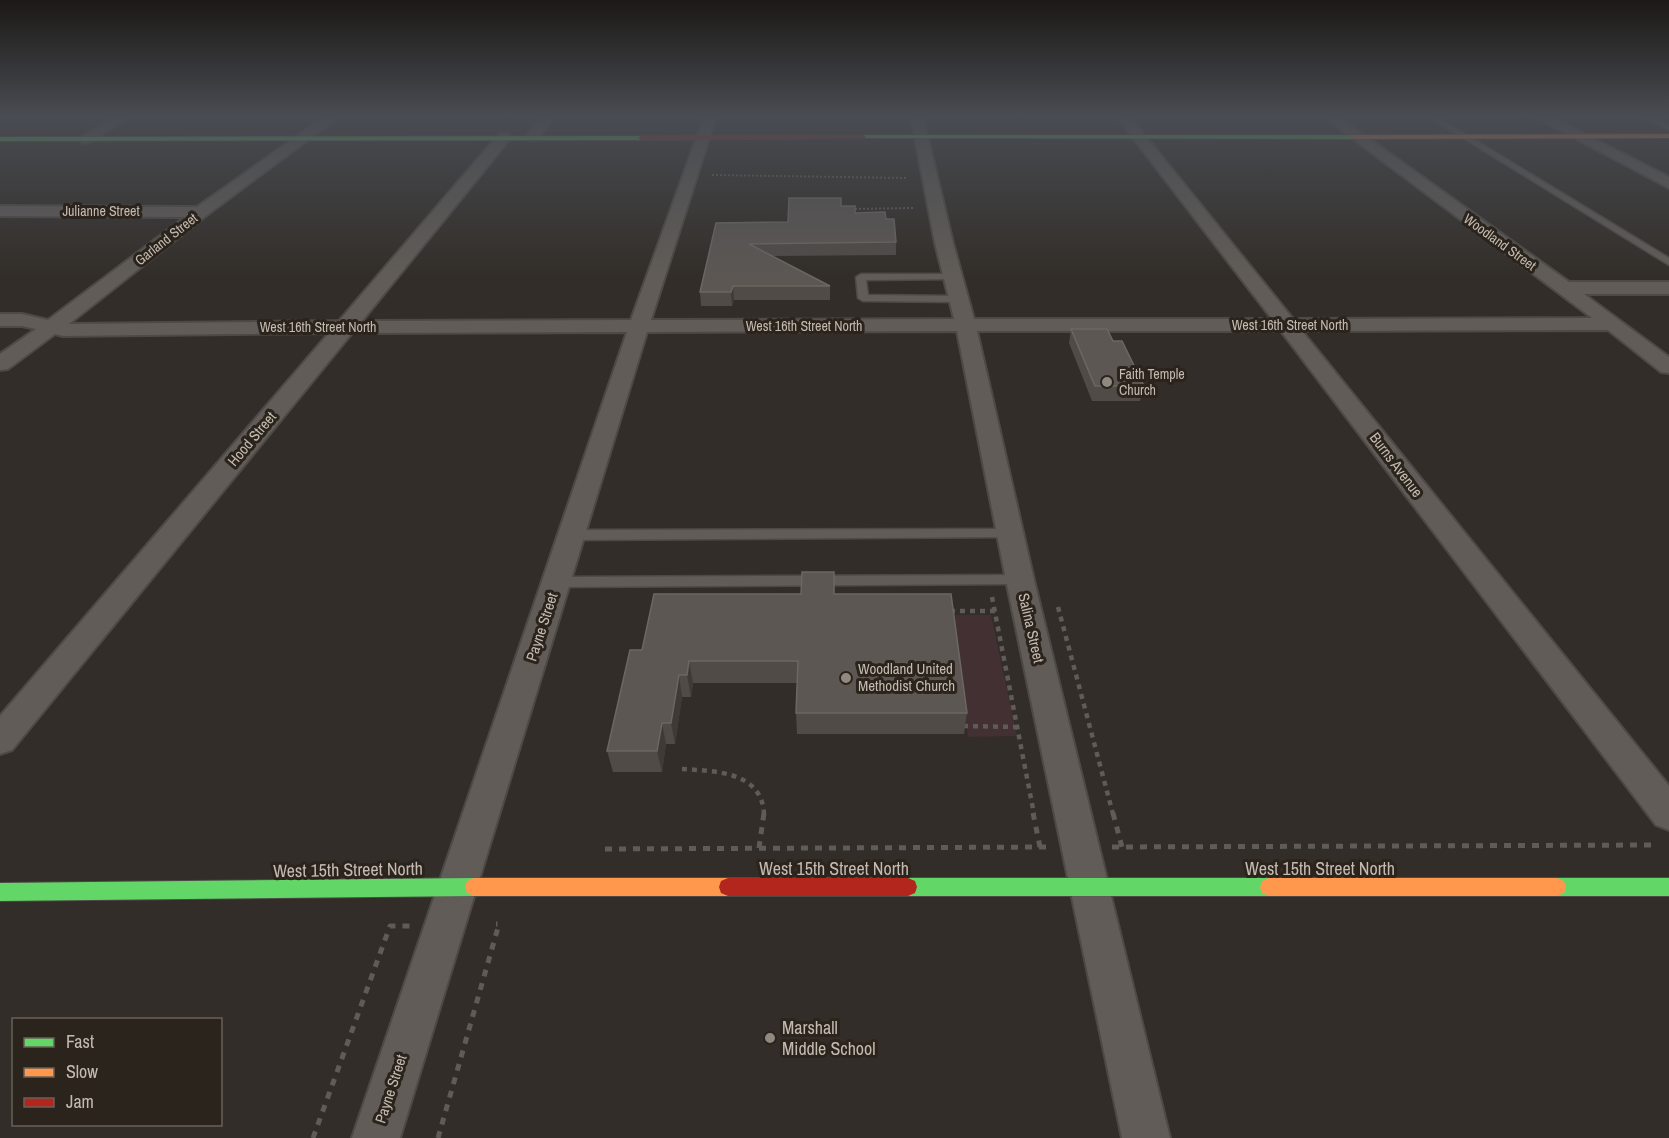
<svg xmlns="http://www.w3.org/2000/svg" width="1669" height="1138" viewBox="0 0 1669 1138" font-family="'Archivo Narrow',sans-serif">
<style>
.green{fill:#423033}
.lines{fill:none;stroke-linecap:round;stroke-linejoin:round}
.lane-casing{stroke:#4d4946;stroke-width:3}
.street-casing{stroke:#4d4946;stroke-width:4}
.fast-casing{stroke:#4d4946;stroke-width:2}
.slow-casing{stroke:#4d4946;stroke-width:2}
.jam-casing{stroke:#4d4946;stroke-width:2}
.path-far2{stroke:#5f5b58;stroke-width:2;stroke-dasharray:2 2;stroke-linecap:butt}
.path-far1{stroke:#5f5b58;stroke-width:4.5;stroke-dasharray:5 5;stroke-linecap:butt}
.path{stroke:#5f5b58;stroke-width:5;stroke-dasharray:7 7;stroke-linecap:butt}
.lane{fill:#615c57;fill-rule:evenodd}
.street{fill:#615c57;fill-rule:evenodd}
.fast{fill:#63d668;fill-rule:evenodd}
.slow{fill:#ff974d;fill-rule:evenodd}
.jam{fill:#b3261e;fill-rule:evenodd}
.wall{fill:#504b47}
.shaded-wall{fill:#3f3a36}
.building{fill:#5c5753;stroke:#6c6762;stroke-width:1.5}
.poi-dot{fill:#908982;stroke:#2b241c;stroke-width:2}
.labels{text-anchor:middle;stroke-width:6;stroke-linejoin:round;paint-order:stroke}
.far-street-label{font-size:14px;fill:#c3bbb2;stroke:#2b241c}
.far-poi-label{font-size:14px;fill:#c3bbb2;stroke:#2b241c;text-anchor:start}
.street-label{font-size:15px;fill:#c3bbb2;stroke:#2b241c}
.poi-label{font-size:15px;fill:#c3bbb2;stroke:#2b241c;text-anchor:start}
.near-street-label{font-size:18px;fill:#c3bbb2;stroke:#2b241c}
.near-poi-label{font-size:18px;fill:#c3bbb2;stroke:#2b241c;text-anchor:start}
</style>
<rect width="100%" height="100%" fill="#322d28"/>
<path class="green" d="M952,615H991L1017,736L968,737Z"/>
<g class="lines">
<defs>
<path id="lane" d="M1429,117H1437L1669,258V265Z
M1642,117H1651L1669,125V130Z
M861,274H953L956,275V279L866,280L868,295L958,296L963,299L958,302L863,301L858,298L856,277Z
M1010,529L1017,534L1015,537L572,540L565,535L572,530Z
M1020,575L1025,576L1028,580L1025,584L556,587L548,582L556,577Z"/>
<path id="street" d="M115,117H131L89,142L84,143L77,139Z
M324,117H339L207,215L69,324L339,321L499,134H509L511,137L509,140L362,321L631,320L704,117H716L651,320L954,319L935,243L911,117H923L953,243L974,319H1272L1117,117H1130L1293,319L1592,318L1324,117H1339L1569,282H1669V294H1584L1669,357V373L1661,372L1608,330L1302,331L1669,786V830L1656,825L1281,331H977L1034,580L1170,1138H1122L1006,580L957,331L647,332L400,1138H352L627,332L352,333L12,750L0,754V716L329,333L63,336L55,334L8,369L0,370V354L36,329L22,326H0V314H22L48,320L185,217L0,216V206L197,207Z
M541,117H554L538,140H528L526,137Z
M1535,117H1551L1669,177V188Z"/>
<path id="fast" d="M864,135H1352L1355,137L1352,139L862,138Z
M0,137L641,136L644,138L641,140L0,141Z
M474,878L481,881L483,887L481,893L474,896L0,901V883Z
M908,878H1269L1276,881L1278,887L1276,893L1269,896H908L901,893L899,887L901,881Z
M1557,878H1669V896H1557L1550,893L1548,887L1550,881Z"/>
<path id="slow" d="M1669,134V138L1352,139L1349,137L1352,135Z
M474,878H728L735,881L737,887L735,893L728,896H474L467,893L465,887L467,881Z
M1269,878H1557L1564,881L1566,887L1564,893L1557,896H1269L1262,893L1260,887L1262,881Z"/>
<path id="jam" d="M864,135L866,138L641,140L638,138L641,136Z
M728,878H908L915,881L917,887L915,893L908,896H728L721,893L719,887L721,881Z"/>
</defs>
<use href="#lane" class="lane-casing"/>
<use href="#street" class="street-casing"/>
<use href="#fast" class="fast-casing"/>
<use href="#slow" class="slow-casing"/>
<use href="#jam" class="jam-casing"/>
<path class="path-far2" d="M712,175L907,178
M851,209L914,208"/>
<path class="path-far1" d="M992,597L1034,814
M1058,607L1113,814
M950,611H995
M963,726L1017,727
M682,769C714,771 762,771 764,814"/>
<path class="path" d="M1033,813L1040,847
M1113,813L1122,847
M1112,847L1654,845
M759,848L764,813
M605,849L1047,847
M313,1138L390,926H411
M438,1138L499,924H496"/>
<use href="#lane" class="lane"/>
<use href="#street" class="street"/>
<use href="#fast" class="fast"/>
<use href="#slow" class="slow"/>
<use href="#jam" class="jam"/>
</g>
<path class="wall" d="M841,206L855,213L886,219L896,242V255L773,256L830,286V300H734L732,306H701L700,292L716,223L788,222Z
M1071,329L1113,341L1144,386L1140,401H1092L1069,343Z
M834,594L967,713L964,734H797L796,713L798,683H693L691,697H682L675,744H666L662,772H613L607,751L642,650Z"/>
<path class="shaded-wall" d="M733,286L734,300L732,306L731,292Z
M689,661L693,683L691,697L687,675Z
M679,675L682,697L675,744L671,723Z
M662,723L666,744L662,772L657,751Z"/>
<path class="building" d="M789,198H841V206H855V213L885,212L886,219H894L896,242L749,244L830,286H733L731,292H700L716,223L788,222Z
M1071,329H1107L1113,341H1122L1144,386H1095Z
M802,572H834V594H951L967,713H796L798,661H689L687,675H679L671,723H662L657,751H607L630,650H642L654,594H801Z"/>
<linearGradient id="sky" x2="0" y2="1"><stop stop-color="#1c1916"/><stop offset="0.42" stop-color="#494c53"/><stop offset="1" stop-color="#494c53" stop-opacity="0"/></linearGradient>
<rect width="1669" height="277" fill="url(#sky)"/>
<g class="poi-dot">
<circle cx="1107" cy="382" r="6"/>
<circle cx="846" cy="678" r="6"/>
<circle cx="770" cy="1038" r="6"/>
</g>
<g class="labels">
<g class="far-street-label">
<text x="101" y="216">Julianne Street</text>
<text transform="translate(166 239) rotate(-38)" y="5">Garland Street</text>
<text transform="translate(1500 242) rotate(36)" y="5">Woodland Street</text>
<text x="1290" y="330">West 16th Street North</text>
<text x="804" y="331">West 16th Street North</text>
<text x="318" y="332">West 16th Street North</text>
</g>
<g class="far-poi-label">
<text x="1119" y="379">Faith Temple<tspan x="1119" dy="16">Church</tspan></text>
</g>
<g class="street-label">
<text transform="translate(252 439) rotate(-50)" y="5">Hood Street</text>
<text transform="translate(1396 465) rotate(53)" y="5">Burns Avenue</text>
<text transform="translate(542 627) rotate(-72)" y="5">Payne Street</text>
<text transform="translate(1031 628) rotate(77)" y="5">Salina Street</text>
<text transform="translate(391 1089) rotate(-72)" y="5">Payne Street</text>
</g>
<g class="poi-label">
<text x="858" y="674">Woodland United<tspan x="858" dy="17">Methodist Church</tspan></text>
</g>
<g class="near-street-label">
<text x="834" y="875">West 15th Street North</text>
<text x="1320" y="875">West 15th Street North</text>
<text transform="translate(348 870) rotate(-1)" y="6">West 15th Street North</text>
</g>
<g class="near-poi-label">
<text x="782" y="1034">Marshall<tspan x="782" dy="21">Middle School</tspan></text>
</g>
</g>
<rect x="12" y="1018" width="210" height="108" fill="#2b241c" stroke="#686058" stroke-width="1.5"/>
<rect x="24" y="1038" width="30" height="9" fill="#63d668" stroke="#686058" stroke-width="1.5"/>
<text x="66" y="1048" font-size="18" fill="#c3bbb2">Fast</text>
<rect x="24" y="1068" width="30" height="9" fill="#ff974d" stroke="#686058" stroke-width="1.5"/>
<text x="66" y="1078" font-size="18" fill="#c3bbb2">Slow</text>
<rect x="24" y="1098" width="30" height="9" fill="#b3261e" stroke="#686058" stroke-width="1.5"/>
<text x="66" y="1108" font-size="18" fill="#c3bbb2">Jam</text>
</svg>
